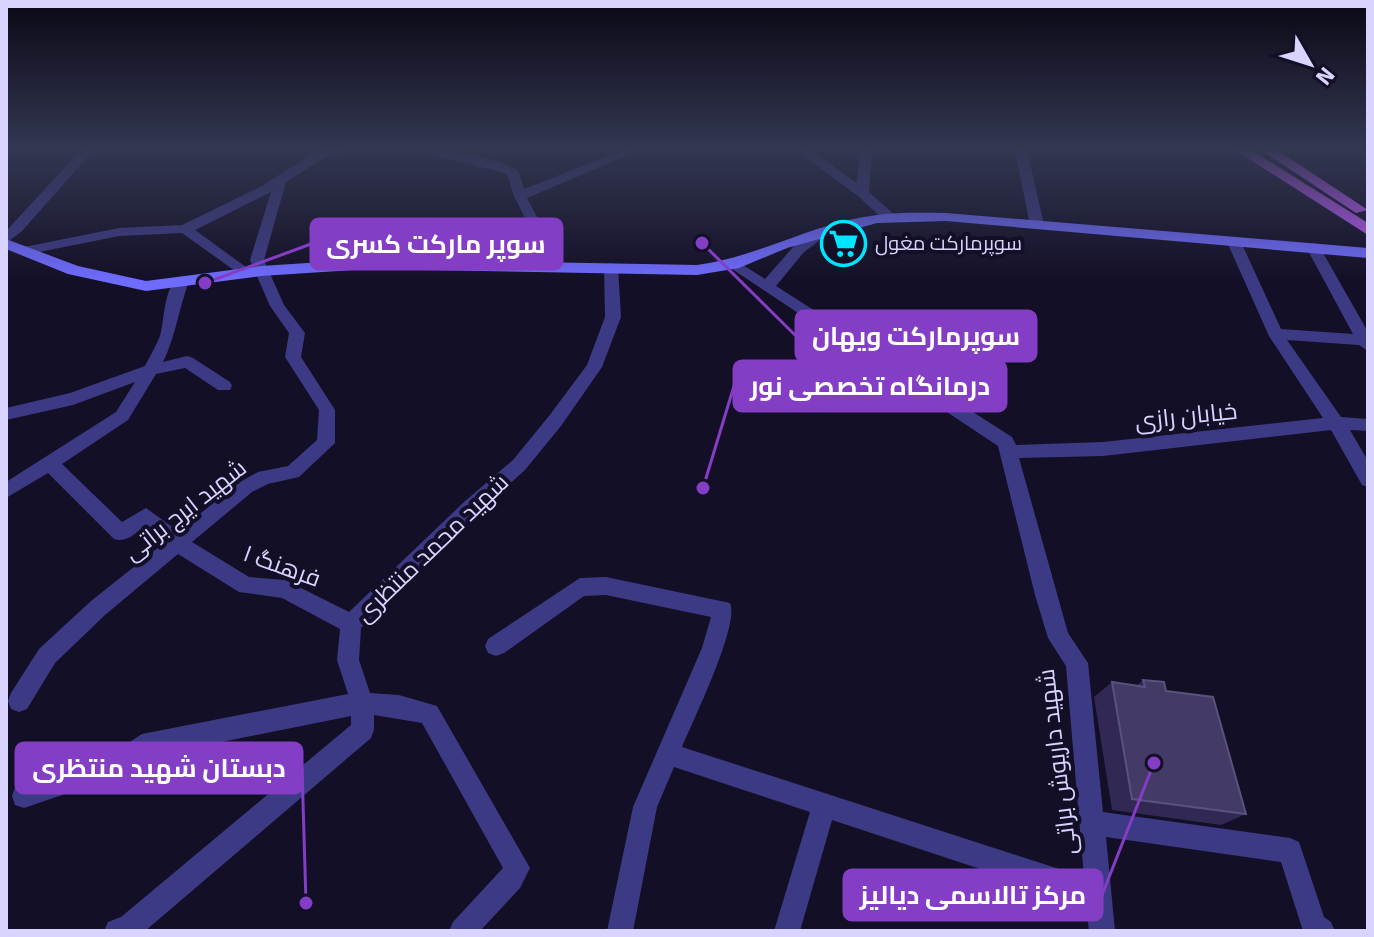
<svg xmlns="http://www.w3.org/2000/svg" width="1374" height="937" viewBox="0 0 1374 937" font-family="Signika,Cairo,sans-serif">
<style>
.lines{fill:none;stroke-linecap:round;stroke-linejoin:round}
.street{fill:#3d3a85;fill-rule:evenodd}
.secondary{fill:#6f6bff;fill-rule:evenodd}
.primary{fill:#c25bff;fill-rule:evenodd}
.wall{fill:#312854}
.building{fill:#433a66;stroke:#5a527e;stroke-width:2}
.labels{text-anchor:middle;stroke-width:8;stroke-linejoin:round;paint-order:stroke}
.far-poi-label{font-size:20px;fill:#d9d4ff;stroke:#130f26;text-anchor:start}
.street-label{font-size:24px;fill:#d9d4ff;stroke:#130f26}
.leader{fill:none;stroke:#843dc5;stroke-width:3}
.callout-dot{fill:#843dc5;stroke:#130f26;stroke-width:3}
.callout{fill:#843dc5;stroke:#843dc5;stroke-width:3}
.callout-label{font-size:26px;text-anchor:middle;font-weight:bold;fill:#fff}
</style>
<rect width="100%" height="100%" fill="#130f26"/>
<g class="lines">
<path class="street" d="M81,150H94L22,231L6,243V231Z
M324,150H351L325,157L286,182L264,260L284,305L305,333L301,357L335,410V443L299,477L268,484L252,492L192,542L249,577L285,580L349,612L464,502L513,460L549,416L587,365L605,317L604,267L611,263L618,267L621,317L602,367L561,426L525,470L478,512L361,628L359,660L370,693L399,695L437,706L530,868L520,888L480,931H449L453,922L503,868L422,723L374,715V730L371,738L145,931H104L108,922L121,917L351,725V716L147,757L121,775L24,808L15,805L12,796L15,787L107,757L142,734L348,694L337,660L340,629L282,598L239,592L178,554L105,615L55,663L27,709L19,712L11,709L8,701L11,693L39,649L91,601L164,543L145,527C135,533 127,543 114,539L48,473L6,498V482L116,412L135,382L73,405L6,420V408L70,393L145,366C150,356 156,346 160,336C165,319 163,284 182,276L189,281C179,308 176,335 163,362L187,356L193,358L230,382L232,386L230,390H218L185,368L156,374L128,420L62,464L122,522L146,508L178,531L240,482L258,472L288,466L317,440L319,410L285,357L289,333L270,306L250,260L271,192L195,230L250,270L252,273L245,278L182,233L119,236L24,255L17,251L24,247L119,228L182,225L262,186L317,151Z
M428,150C450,150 502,158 519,172L524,189L623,150H640L527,198L563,266L556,270L549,266L514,196L507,174L439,156Z
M796,150H810L857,183L860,150H872L869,192L896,216V222H886L858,196Z
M1015,150H1027L1044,225L1042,228H1032L1030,225Z
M822,228L829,232L827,235L804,252L776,286L1012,437L1016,445L1103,442L1323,418L1269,336L1227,242L1234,238L1241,242L1281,329L1353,334L1306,247L1313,243L1318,244L1368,332V351L1359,345L1287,340L1341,417L1368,419V431L1350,430L1368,461V487L1362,485L1331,430L1103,456L1019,458L1068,633L1088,663L1103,812L1290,838L1299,842L1324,917L1331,922L1335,931H1303L1281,862L1106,837L1115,931H1089L1086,904L832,820L800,931H774L810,812L674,767L657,807L633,931H607L633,807L702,648L711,617L606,595L584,596L504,653L496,656L488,653L485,646L488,639L580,578L606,577L730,603C740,624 693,721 682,747L1084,877L1066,666L1048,638L1035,595L998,446L726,265L728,262H738L765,279L794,246Z"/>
<path class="secondary" d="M946,213L1368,248V258L946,221L877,223L787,248L739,268L697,275L369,269L261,276L146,291L68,274L6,249V239L78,266L146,281L261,266L369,259L697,265C759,257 815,222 877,215C900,212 923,213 946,213Z"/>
<path class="primary" d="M1235,150H1251L1368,223V235Z
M1261,150H1277L1368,210L1356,213Z"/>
</g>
<path class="wall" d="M1143,680L1166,691L1246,814L1221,825L1112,810L1094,697L1112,682L1137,685Z"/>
<path class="building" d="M1143,680L1164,682L1166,691L1213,697L1246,814L1132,799L1112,682L1145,687Z"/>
<linearGradient id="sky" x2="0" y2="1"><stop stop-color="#0a0815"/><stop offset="0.53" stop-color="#333752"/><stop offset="1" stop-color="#333752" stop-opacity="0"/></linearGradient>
<rect width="1374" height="281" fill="url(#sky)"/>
<defs>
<symbol id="supermarket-ring" viewBox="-11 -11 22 22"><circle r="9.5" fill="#130f26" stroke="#00e5ff" stroke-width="1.5"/><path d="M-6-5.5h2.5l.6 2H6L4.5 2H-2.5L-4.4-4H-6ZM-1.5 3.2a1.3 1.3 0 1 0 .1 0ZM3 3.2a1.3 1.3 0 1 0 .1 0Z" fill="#00e5ff"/></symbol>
</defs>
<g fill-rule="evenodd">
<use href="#supermarket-ring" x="818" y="218" width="51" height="51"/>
</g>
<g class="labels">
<g class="far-poi-label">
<text x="875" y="250">سوپرمارکت مغول</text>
</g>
<g class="street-label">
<text transform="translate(1186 416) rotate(-6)" y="8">خیابان رازی</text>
<text transform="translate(185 510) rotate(-38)" y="8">شهید ایرج براتی</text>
<text transform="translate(432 548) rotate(-44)" y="8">شهید محمد منتظری</text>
<text transform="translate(282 566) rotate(20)" y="8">فرهنگ ۱</text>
<text transform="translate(1057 762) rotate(-97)" y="8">شهید داریوش براتی</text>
</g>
</g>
<path class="leader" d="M205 283L311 244M702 243L796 336M703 488L734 386M306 903L302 768M1154 763L1102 895"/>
<g class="callout-dot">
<circle cx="205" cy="283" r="8"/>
<circle cx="702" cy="243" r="8"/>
<circle cx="703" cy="488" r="8"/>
<circle cx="306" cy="903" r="8"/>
<circle cx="1154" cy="763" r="8"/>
</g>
<g class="callout">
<rect x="311" y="219" width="251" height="50" rx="8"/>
<rect x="796" y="311" width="240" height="50" rx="8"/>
<rect x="734" y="361" width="272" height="50" rx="8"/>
<rect x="16" y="743" width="286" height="50" rx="8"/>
<rect x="844" y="870" width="258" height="50" rx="8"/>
</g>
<g class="callout-label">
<text x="436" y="253">سوپر مارکت کسری</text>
<text x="916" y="345">سوپرمارکت ویهان</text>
<text x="870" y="395">درمانگاه تخصصی نور</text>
<text x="159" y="777">دبستان شهید منتظری</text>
<text x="973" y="904">مرکز تالاسمی دیالیز</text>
</g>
<rect width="1374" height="937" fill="none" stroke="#d9d4ff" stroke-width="16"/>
<g transform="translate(1310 64) rotate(129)" stroke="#130f26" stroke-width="6" paint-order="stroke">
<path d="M0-6L14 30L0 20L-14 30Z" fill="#d9d4ff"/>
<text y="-12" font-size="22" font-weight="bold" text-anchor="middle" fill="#d9d4ff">N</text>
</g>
</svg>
